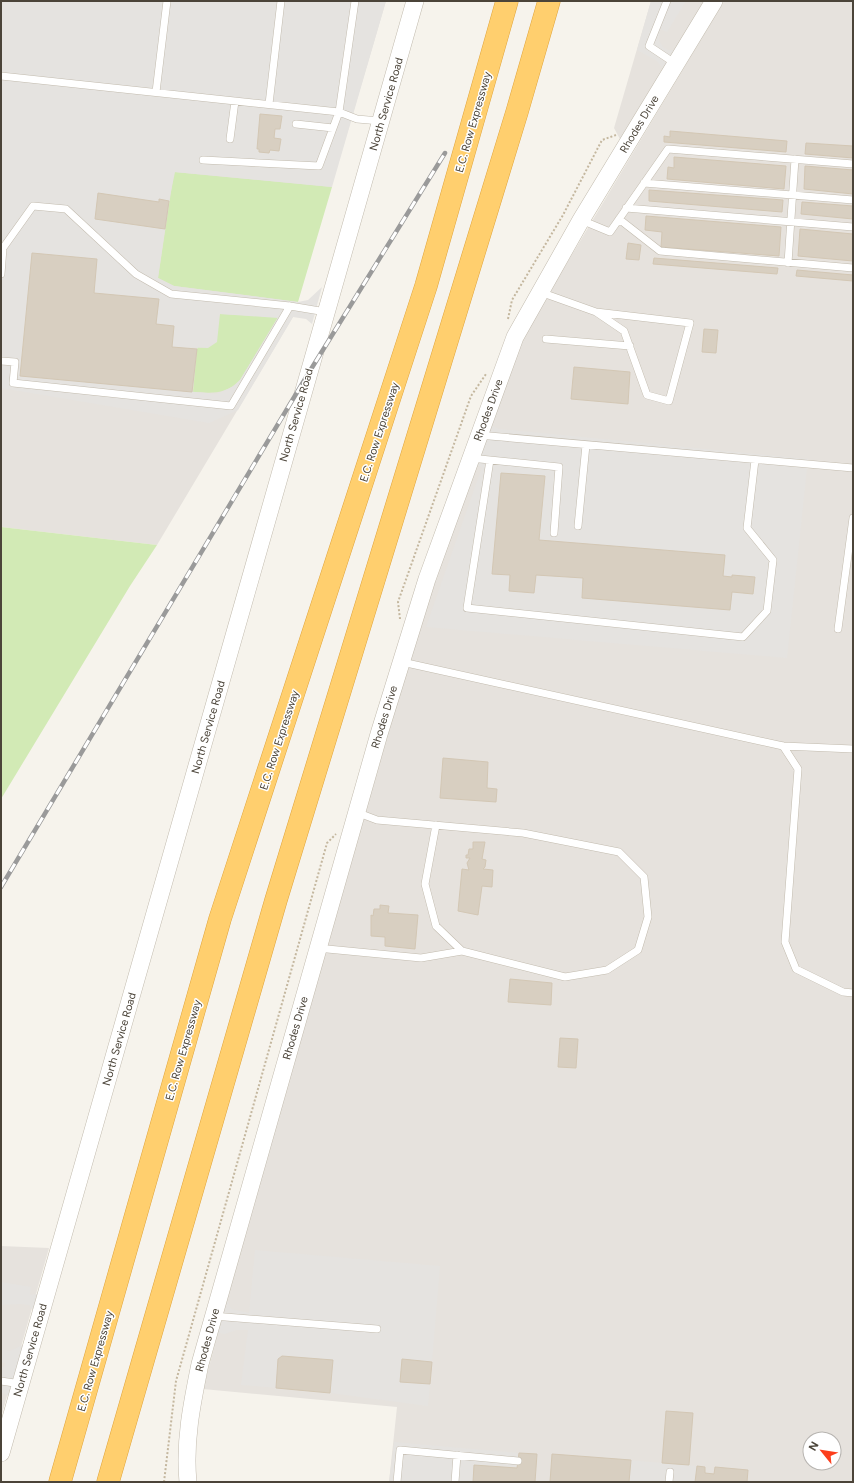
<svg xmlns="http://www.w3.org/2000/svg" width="854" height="1483" viewBox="0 0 854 1483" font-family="Figtree,sans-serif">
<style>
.industrial{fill:#e6e2dd;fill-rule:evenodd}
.green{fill:#d2eab5}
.parking{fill:#e5e3e0;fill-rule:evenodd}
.building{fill:#d8cfc1;stroke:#d3c7b4}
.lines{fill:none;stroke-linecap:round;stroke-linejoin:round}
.service-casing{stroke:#c2bbae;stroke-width:8}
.tertiary-casing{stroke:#c2bbae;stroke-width:18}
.motorway-casing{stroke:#e0a43c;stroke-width:23}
.path{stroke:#c4b79f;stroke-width:2;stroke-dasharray:2 2;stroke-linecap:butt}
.service{stroke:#fff;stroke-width:7}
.tertiary{stroke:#fff;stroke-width:17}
.motorway{stroke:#ffcf6e;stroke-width:22}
.rail-casing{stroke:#9a9a9a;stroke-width:4.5}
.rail{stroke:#fff;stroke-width:3;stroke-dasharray:9;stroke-linecap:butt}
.labels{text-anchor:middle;stroke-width:3;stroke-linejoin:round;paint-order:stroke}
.street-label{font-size:11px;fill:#4b4439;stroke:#fff}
</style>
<rect width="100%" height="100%" fill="#f6f3ec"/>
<path class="industrial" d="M1,1H386L293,317L157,545L1,527Z
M651,1H706L621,141L614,128Z
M724,1H853V1482H389L397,1407L203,1389L251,1211L419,626L525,333ZM810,1439H834V1463H810Z
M1,1246L49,1248L1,1417Z"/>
<path class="green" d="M174,172L332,187L298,302L174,286L158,278Z
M220,314L278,317L240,380C225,395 212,393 193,392L197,349Z
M1,527L157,545L130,586L1,799Z"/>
<path class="parking" d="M1,1H386L332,187L175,172L169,201L159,199V202L98,193L95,219L165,229L158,278L174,286L298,302L308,300L322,287L312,324L306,319L293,317L238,410L209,423L1,388ZM32,253L97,259L94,293L159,299L156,324L174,326L172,347L208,348L217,342L220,314L278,318L240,380L234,386L217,394L20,376Z
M651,1H686L667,32L660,29L659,41L663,47L668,50H676L664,70L657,61L637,50Z
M489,421L492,426L499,429L808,459L787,658L426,627L482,467L474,465ZM501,473L545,476L539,540L725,555L723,576L732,577V575L755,577L753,594L732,592L730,610L582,598L583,578L536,575L534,592L509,591L510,575L493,574Z
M255,1250L440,1266L432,1362L402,1359L400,1381L430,1384L428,1406L330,1393L332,1360L282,1356L278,1359L276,1388L241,1385L248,1330H236L225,1334L218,1333L227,1300L231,1309L249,1313Z
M1,1282L31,1287L30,1295L38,1294L33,1310L29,1305L20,1304L1,1305Z
M25,1344L8,1396L1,1392V1367H4L5,1363L1,1362V1349L10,1351Z
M394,1442L519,1453L517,1468L474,1465L473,1482H389Z
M628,1460L697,1466L695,1482H627Z"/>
<path class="building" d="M260,114L282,116L280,129H275L274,138L281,139L279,151L270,150L269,153L259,152V149H257Z
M670,131L787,141L786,152L664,142V136L670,137Z
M806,143L853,146V158L805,154Z
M674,157L786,166L784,189L667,179L668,167L674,168Z
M805,166L853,170V194L804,189Z
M649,190L783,200L782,212L649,201Z
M98,193L159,202V199L169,201L165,229L95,219Z
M802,202L853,206V219L801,214Z
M646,216L781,227L779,256L661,247L662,232L645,230Z
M800,229L853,234V261L798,256Z
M628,243L641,245L639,260L626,259Z
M32,253L97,259L94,293L159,299L156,324L174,326L172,347L197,349L192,392L20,376Z
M654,258L778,268L777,274L653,264Z
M797,270L853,275V281L796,276Z
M704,329L718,330L716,353L702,352Z
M574,367L630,372L628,404L571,399Z
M501,473L545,476L539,540L725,555L723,576L732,577V575L755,577L753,594L732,592L730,610L582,598L583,578L536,575L534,593L509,591L510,575L492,574Z
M443,758L488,762L487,788L497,789L496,802L440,798Z
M473,842H485L482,859L486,860L485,867L483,869L493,870L492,887L482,886L478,915L458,911L462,869L469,870L467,863L470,858H466V855H468L469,849H473Z
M380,905L389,906L388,913L418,915L415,949L385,946V937L371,936V915L373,916L374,909H380Z
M510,979L552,983L551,1005L508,1002Z
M560,1038L578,1039L576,1068L558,1067Z
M282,1356L333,1360L330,1393L276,1388L278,1359Z
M402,1359L432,1362L430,1384L400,1382Z
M666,1411L693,1413L689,1465L662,1463Z
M519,1453L537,1454L535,1482H473L474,1465L517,1468Z
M552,1454L631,1460L629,1482H550Z
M697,1466L705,1467V1473L714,1474L715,1467L748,1470L747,1482H695Z"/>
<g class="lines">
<defs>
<path id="service" d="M667,1L649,46L676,64
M1,76L339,112L357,119L380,121
M156,92L167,1
M269,104L281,1
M296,124L333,128
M230,139L235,101
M203,160L319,166L339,112L355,1
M644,183L853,200
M626,208L853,227
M619,219L660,251L853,268
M581,220L610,232L668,149L853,164
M788,263L795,159
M1,274L3,248L33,206L66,209L136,274L171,294L290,306L326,312
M540,292L596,312L624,331L647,395L669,401L690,323L596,312
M546,339L630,346
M1,361L15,362L13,383L231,406L290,306
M478,435L853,468
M470,458L559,467L554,533
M490,460L467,608L743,637L767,611L773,560L747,528L755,460
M578,526L586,445
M838,629L853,518
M402,662L783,746L853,749
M783,746L798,769L785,942L796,969L843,992L853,993
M436,825L425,884L436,926L462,951
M317,948L421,958L462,951L565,977L607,970L638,950L648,917L644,877L619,852L523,833L377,820L356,812
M213,1316L377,1329
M1,1381L21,1384
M397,1482L400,1450L518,1461
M455,1482L457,1455
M669,1482L670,1472"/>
<path id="tertiary" d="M1,1453L415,1
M188,1482C184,1442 192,1403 200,1364L379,734L427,579L515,337L581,220L714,1"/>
<path id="motorway" d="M60,1482L220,919L426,286L507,1
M108,1482L276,900L517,112L549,1"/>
</defs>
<use href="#service" class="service-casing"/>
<use href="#tertiary" class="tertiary-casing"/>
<use href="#motorway" class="motorway-casing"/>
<path class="path" d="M508,319L512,300L563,215L602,140L616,135
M400,619L398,602L471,396L486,374
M164,1482L176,1381L327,843L336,834"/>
<use href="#service" class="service"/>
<use href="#tertiary" class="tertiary"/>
<use href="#motorway" class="motorway"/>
<defs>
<path id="rail" d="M1,887L308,374L445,153"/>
</defs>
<use href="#rail" class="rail-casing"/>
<use href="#rail" class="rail"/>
</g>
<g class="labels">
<g class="street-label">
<text transform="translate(386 104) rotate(-74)" y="4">North Service Road</text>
<text transform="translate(473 122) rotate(-74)" y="4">E.C. Row Expressway</text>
<text transform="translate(639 124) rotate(-59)" y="4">Rhodes Drive</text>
<text transform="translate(488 410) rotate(-70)" y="4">Rhodes Drive</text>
<text transform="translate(296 415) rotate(-74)" y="4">North Service Road</text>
<text transform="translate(379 432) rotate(-72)" y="4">E.C. Row Expressway</text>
<text transform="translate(384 717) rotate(-73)" y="4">Rhodes Drive</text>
<text transform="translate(208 727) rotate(-74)" y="4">North Service Road</text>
<text transform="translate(279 740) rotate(-72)" y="4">E.C. Row Expressway</text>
<text transform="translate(295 1028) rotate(-74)" y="4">Rhodes Drive</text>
<text transform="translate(119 1039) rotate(-74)" y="4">North Service Road</text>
<text transform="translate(183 1050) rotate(-74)" y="4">E.C. Row Expressway</text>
<text transform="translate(207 1340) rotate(-75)" y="4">Rhodes Drive</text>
<text transform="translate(30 1350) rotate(-74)" y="4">North Service Road</text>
<text transform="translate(95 1361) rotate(-74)" y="4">E.C. Row Expressway</text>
</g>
</g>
<rect width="854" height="1483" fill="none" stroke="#4b4439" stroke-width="4"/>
<g transform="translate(822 1451) rotate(300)"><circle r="19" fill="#ffffff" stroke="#b7b4b0"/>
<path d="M0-3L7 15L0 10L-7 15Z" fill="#fc3f1d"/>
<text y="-6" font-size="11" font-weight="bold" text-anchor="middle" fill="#4b4439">N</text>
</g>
</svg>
